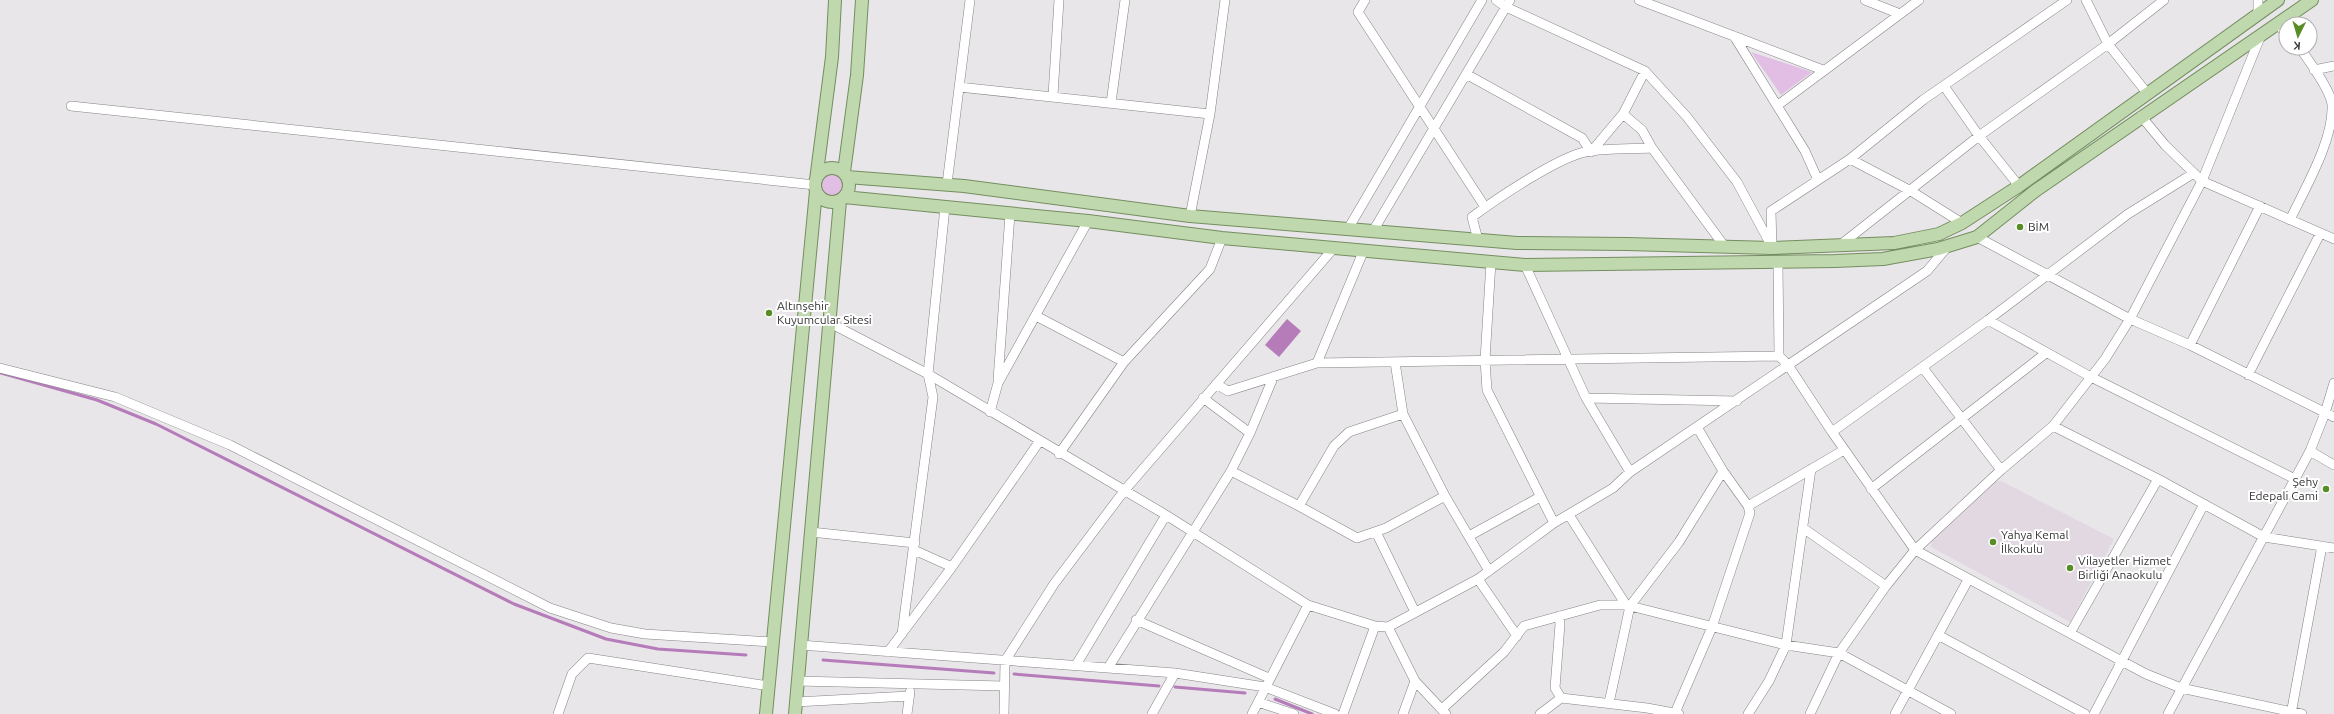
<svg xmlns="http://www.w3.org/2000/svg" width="2334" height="714" viewBox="0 0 2334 714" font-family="Ubuntu,sans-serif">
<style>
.built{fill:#e1d8e2}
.green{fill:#e2bee4}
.water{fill:#b57cb9}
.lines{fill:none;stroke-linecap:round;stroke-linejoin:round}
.stream{stroke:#b57cb9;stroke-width:3}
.minor-casing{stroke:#868386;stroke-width:10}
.major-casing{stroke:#748e60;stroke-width:14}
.minor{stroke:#fff;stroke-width:9}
.major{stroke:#bfd8ad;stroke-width:12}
.poi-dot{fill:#588c24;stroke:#fff;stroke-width:1.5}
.labels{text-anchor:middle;stroke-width:4;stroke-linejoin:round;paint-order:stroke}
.poi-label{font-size:12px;fill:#373637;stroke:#fff;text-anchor:start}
</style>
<rect width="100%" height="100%" fill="#e9e6ea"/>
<path class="built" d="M2001,481L2114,539L2070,622L1931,547L1933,536L1995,482Z"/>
<path class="green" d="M1751,52L1812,72L1781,95Z
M819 185a12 12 0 1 1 24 0a12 12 0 1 1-24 0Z"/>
<path class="water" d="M1287,319L1301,331L1279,357L1265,345Z"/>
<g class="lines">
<path class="stream" d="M1,373L97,400L156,424L514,604L606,639L658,649L746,655
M823,660L994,673
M1014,674L1159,686
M1175,687L1245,693
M1275,699L1312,714"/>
<defs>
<path id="minor" d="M1365,0L1358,12L1485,207
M1496,0L1506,7L1645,71L1687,117L1737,182L1771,245
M1639,0L1823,70
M1865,0L1900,14
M2086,0L2108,44L2147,93
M2258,15V0
M2278,25L2286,33
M1734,36L1805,151L1818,180
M2314,70L2334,66
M1466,74L1582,138L1591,152L1623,114L1645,71
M1944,86L1979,136L2019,186
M959,87L1210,114
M1053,95L1059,0
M1111,103L1125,0
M1778,105L1919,0
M71,106L815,185
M1623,114L1642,130L1652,148L1725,247
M2141,116L2165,145L2202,181L2334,239
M1850,159L1911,191L1962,223
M947,184L970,0
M1190,216L1210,114L1225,0
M2290,220C2305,188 2334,140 2332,104C2330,89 2309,61 2300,48
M1348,229L1482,0
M1373,231L1510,0
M1977,237L2130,319L2190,345L2334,417
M1478,240L1472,217C1496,199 1557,158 1585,152C1606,148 1631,149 1652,148
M1839,246L1979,136L2108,44L2164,0
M1772,248L1771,211L1850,159L1923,100L2067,0
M1491,262L1485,360L1487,390L1554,523
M1778,262L1779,356L1788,365L1832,432L1915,550L2146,674L2181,688L2302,714
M1525,265L1586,398L1630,472
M1036,316L1124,362
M1988,320L2091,377L2293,478
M830,323L928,374L1166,515L1308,605L1375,626L1388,627L1478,579L1554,523L1613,488L1630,472L1927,271L1948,246
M2190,345L2260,206
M1395,362L1403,414L1445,496L1489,571
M1317,363L1363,252
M0,368L115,397L230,445L550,608L611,628L645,634L773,642
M1923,368L2001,470
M2248,375L2320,234
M998,380L1010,214
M1216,384L1228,391L1317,363L1779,356
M1203,398L1250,433
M1586,398L1737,401
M990,412L998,383L1088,221
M2053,426L2158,479L2264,537L2334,548
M1832,432L1988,320L2128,214L2194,173
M2310,451L2334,465
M1059,454L1124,362L1210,269L1222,238
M1231,471L1299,506L1334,446L1349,432L1403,414
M1871,489L2046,353
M1299,506L1357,538L1386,528L1445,496
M1748,506L1844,450
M1569,515L1626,605
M1803,528L1886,586
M811,532L915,543
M1376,532L1415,612
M1469,536L1540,497
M914,550L952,567
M1478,579L1517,636
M1136,620L1269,678
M1388,627L1415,681L1446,714
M2070,633L2158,479
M902,634L933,397L928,374L945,207
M1938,635L2085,714
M800,645L1175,673L1265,687L1335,714
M888,652L952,567L1039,442
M1076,665L1166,515
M1108,668L1231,471L1250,433L1273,378
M797,681L1004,686
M1561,698L1647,708L1679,714
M795,702L909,696
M1258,702L1294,714
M1609,703L1630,606L1679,542L1723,471
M1442,709L1504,652L1524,626L1600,605H1626L1786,645L1839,653L1951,714
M1675,713L1712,627L1750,513L1748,506L1723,471L1697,427
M558,714L572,674L588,658L769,686
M907,714L910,692
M1004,714L1005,661L1054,584L1124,491L1333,249
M1152,714L1175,673
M1252,714L1308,605
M1343,714L1375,626
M1403,714L1415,681
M1540,714L1561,698L1555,688L1560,624L1559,616
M1748,714L1769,681L1786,645L1811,469
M1810,714L1839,653L1886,586L1915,550L2001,470L2053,426L2105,359L2130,319L2202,181L2261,35
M1895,714L1968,580
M2094,714L2204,504
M2168,714L2310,451L2325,413L2334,383
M2291,714L2322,546"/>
<path id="major" d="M815 185a17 17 0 1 1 34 0a17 17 0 1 1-34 0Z
M844,172L857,75L862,0
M847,177L964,186L1190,216L1517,243L1627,244L1772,248L1894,243L1939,234L1962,223L2019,186L2278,0
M816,180L832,57L835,0
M844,197L1088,221L1222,238L1525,265L1835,261L1883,259L1938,249L1977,237L2035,191L2312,0
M766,714L816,191
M795,714L840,201"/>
</defs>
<use href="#minor" class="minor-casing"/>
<use href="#major" class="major-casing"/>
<use href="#minor" class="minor"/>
<use href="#major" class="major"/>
</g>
<g class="poi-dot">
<circle cx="2020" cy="227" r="4"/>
<circle cx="769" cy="313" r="4"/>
<circle cx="2326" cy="489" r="4"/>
<circle cx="1993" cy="542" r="4"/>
<circle cx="2070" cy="568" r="4"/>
</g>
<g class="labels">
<g class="poi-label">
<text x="2028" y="231">BİM</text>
<text x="777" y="310">Altınşehir<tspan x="777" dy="14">Kuyumcular Sitesi</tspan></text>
<text x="2318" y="486" text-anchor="end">Şehy<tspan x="2318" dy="14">Edepali Cami</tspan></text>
<text x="2001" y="539">Yahya Kemal<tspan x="2001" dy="14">İlkokulu</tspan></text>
<text x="2078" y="565">Vilayetler Hizmet<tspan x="2078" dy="14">Birliği Anaokulu</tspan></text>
</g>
</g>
<g transform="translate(2298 36) rotate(185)"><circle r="19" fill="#ffffff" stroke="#afafaf"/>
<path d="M0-3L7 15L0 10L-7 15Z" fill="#588c24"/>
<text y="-6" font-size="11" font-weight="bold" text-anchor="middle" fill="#373637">K</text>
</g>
</svg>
